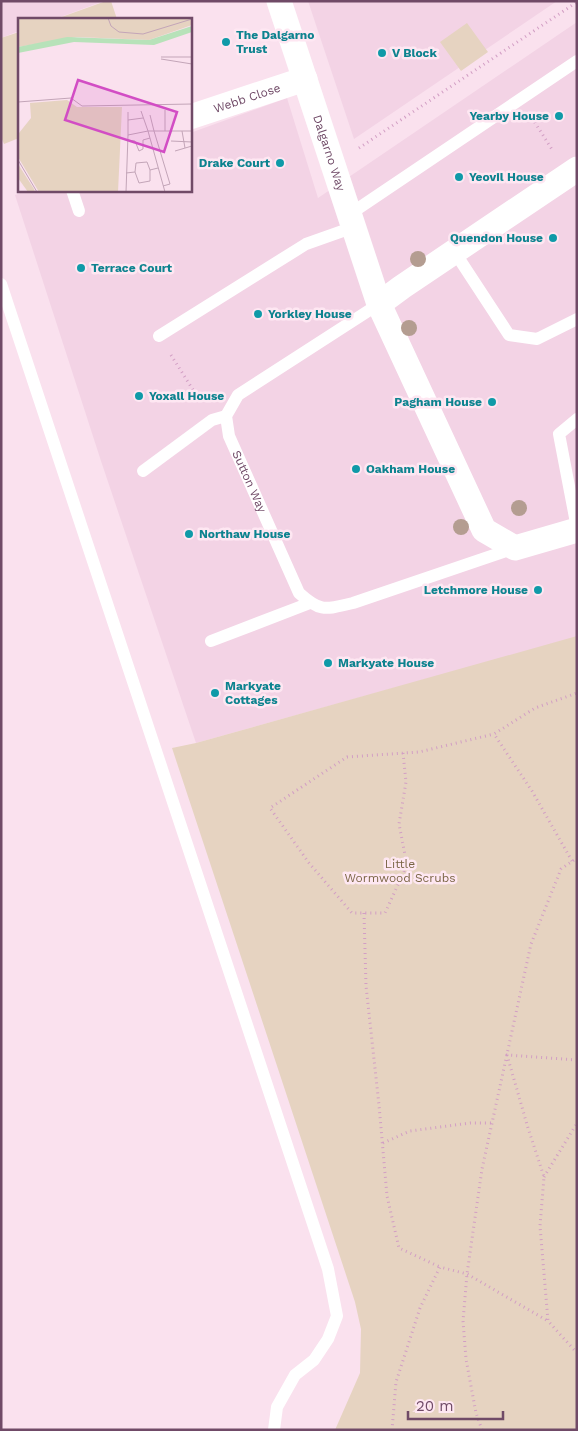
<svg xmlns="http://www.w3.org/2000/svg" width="578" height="1431" viewBox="0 0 578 1431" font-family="'Work Sans',sans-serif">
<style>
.residential{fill:#f3d3e5}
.green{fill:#e6d3c1}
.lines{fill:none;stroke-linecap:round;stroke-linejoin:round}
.path{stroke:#d29ec4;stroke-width:3;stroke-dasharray:1 4;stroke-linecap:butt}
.lane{stroke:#fff;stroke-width:12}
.street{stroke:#fff;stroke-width:25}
.tree{fill:#b49d91}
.culture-dot{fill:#0f9aa8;stroke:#fee7f2;stroke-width:2}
.labels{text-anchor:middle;stroke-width:5;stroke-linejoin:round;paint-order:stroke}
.culture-label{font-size:12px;font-weight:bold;fill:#0d838f;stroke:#fee7f2;text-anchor:start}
.street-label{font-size:12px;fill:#704a67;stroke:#fee7f2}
.park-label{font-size:12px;fill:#7a6545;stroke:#fee7f2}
.inset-road{fill:none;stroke:#c3a5b8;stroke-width:1}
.view{fill:#d24dc4;fill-opacity:0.15;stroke:#d24dc4;stroke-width:2.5}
.inset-edge{fill:none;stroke:#704a67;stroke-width:2.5}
</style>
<rect width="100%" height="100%" fill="#fae1ee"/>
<path class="residential" d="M1,1H104L55,19H19V31L1,38Z
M308,1H557L354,139Z
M577,22V637L196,743L101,461L15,195L29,190H190V133L287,98L318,198Z"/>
<path class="green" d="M106,1H111L117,19H56Z
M467,23L488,52L461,71L440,42Z
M19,32V138L4,144L1,137V38Z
M577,636V1430H335L360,1373L361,1329L355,1302L172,748L196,743Z"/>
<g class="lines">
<path class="path" d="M532,118L553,151
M359,148L577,2
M171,355L200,401
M403,753L406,782L399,824L407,865L385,913H352L309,863L270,808L347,757L419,752L494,734
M572,861L532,791L494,734L535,708L577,693
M364,913L366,986L379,1105L387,1196L399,1248L440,1267
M577,1060L507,1055L528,1128L544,1177L540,1226L548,1321L577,1353
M383,1143L410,1131L470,1123H492
M544,1177L577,1123
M392,1430L396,1382L420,1308L440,1267L467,1274L548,1321
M482,1430L476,1413L466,1359L463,1321L467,1274L482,1169L531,944L561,869L577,858"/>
<g class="lane">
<path d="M72,190L79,211"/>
<path d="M350,214L577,61"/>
<path d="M454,251L509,335L537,339L577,319"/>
<path d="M1,284L328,1269L337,1316L328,1339L314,1360L295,1375L277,1407L274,1430"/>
<path id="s1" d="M379,304L238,395L226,416L229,436L299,593C321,613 326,609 353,603L515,548"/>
<path d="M159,336L306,244L354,227"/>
<path d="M577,419L559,434L577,528"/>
<path d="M143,471L212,420L226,416"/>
<path d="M211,641L310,603"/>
</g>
<g class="street">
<path id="s2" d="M279,1L379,304"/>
<path id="s3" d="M190,117L305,79"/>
<path d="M577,169L402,287L379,304L484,530L515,548L577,530"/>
</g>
</g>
<g class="tree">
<circle cx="418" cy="259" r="8"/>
<circle cx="409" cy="328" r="8"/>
<circle cx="519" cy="508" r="8"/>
<circle cx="461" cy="527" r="8"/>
</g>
<g class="culture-dot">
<circle cx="226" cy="42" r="5"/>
<circle cx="382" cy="53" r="5"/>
<circle cx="559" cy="116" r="5"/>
<circle cx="280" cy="163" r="5"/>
<circle cx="459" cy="177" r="5"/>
<circle cx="553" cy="238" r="5"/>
<circle cx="81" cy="268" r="5"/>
<circle cx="258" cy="314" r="5"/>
<circle cx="139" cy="396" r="5"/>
<circle cx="492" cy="402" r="5"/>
<circle cx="356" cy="469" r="5"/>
<circle cx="189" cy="534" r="5"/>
<circle cx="538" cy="590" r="5"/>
<circle cx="328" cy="663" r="5"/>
<circle cx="215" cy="693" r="5"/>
</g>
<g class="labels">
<g class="culture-label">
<text x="236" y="39">The Dalgarno<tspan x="236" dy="14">Trust</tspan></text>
<text x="392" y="57">V Block</text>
<text x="549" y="120" text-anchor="end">Yearby House</text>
<text x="270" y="167" text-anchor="end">Drake Court</text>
<text x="469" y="181">Yeovil House</text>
<text x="543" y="242" text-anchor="end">Quendon House</text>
<text x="91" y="272">Terrace Court</text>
<text x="268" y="318">Yorkley House</text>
<text x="149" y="400">Yoxall House</text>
<text x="482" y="406" text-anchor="end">Pagham House</text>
<text x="366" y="473">Oakham House</text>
<text x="199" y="538">Northaw House</text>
<text x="528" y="594" text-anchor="end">Letchmore House</text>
<text x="338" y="667">Markyate House</text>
<text x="225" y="690">Markyate<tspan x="225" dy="14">Cottages</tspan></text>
</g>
<g class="street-label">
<text dy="4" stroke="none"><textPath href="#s3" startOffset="60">Webb Close</textPath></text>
<text dy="4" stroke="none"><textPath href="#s2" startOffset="160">Dalgarno Way</textPath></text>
<text dy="4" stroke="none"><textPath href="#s1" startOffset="262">Sutton Way</textPath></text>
</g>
<g class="park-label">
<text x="400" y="868">Little<tspan x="400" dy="14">Wormwood Scrubs</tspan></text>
</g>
</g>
<g transform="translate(18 18)">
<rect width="174" height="174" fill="#fae1ee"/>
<path d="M0,0H174V7L131,22L59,19L0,29ZM49,82L59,89H104L100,174H21L0,139L1,115L13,100L12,85ZM0,146L16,171L17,174H10L0,160Z" fill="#e6d3c1"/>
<path d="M174,8V14L136,27L56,24L0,35V29L49,19L131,22Z" fill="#b7e2b9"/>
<path class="inset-road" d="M90,0L93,8L101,14L125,16L174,1M143,39H174M143,41L174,46M0,84L53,80L64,88L174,86M147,92V113M123,93L130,113H174M132,97L136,113M110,102L125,100M136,113L152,166L145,168M164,113L167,130M110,117V94M110,122L117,123L121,133L125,131V122L132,120M153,123L174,124M157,133L174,128M0,142L19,174M117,154L121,165L132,163V152L140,150M108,155L117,154L118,145L129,144L132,152M108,174L110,117L130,113L147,174"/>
<path class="view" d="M60,62L159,94L146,134L47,102Z"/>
<rect width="174" height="174" class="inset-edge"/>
</g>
<rect width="578" height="1431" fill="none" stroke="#704a67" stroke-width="5"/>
<path d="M408 1411v8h95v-8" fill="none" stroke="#704a67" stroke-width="2.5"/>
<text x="416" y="1411" font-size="15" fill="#704a67" stroke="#fee7f2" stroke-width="4" paint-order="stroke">20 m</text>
</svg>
